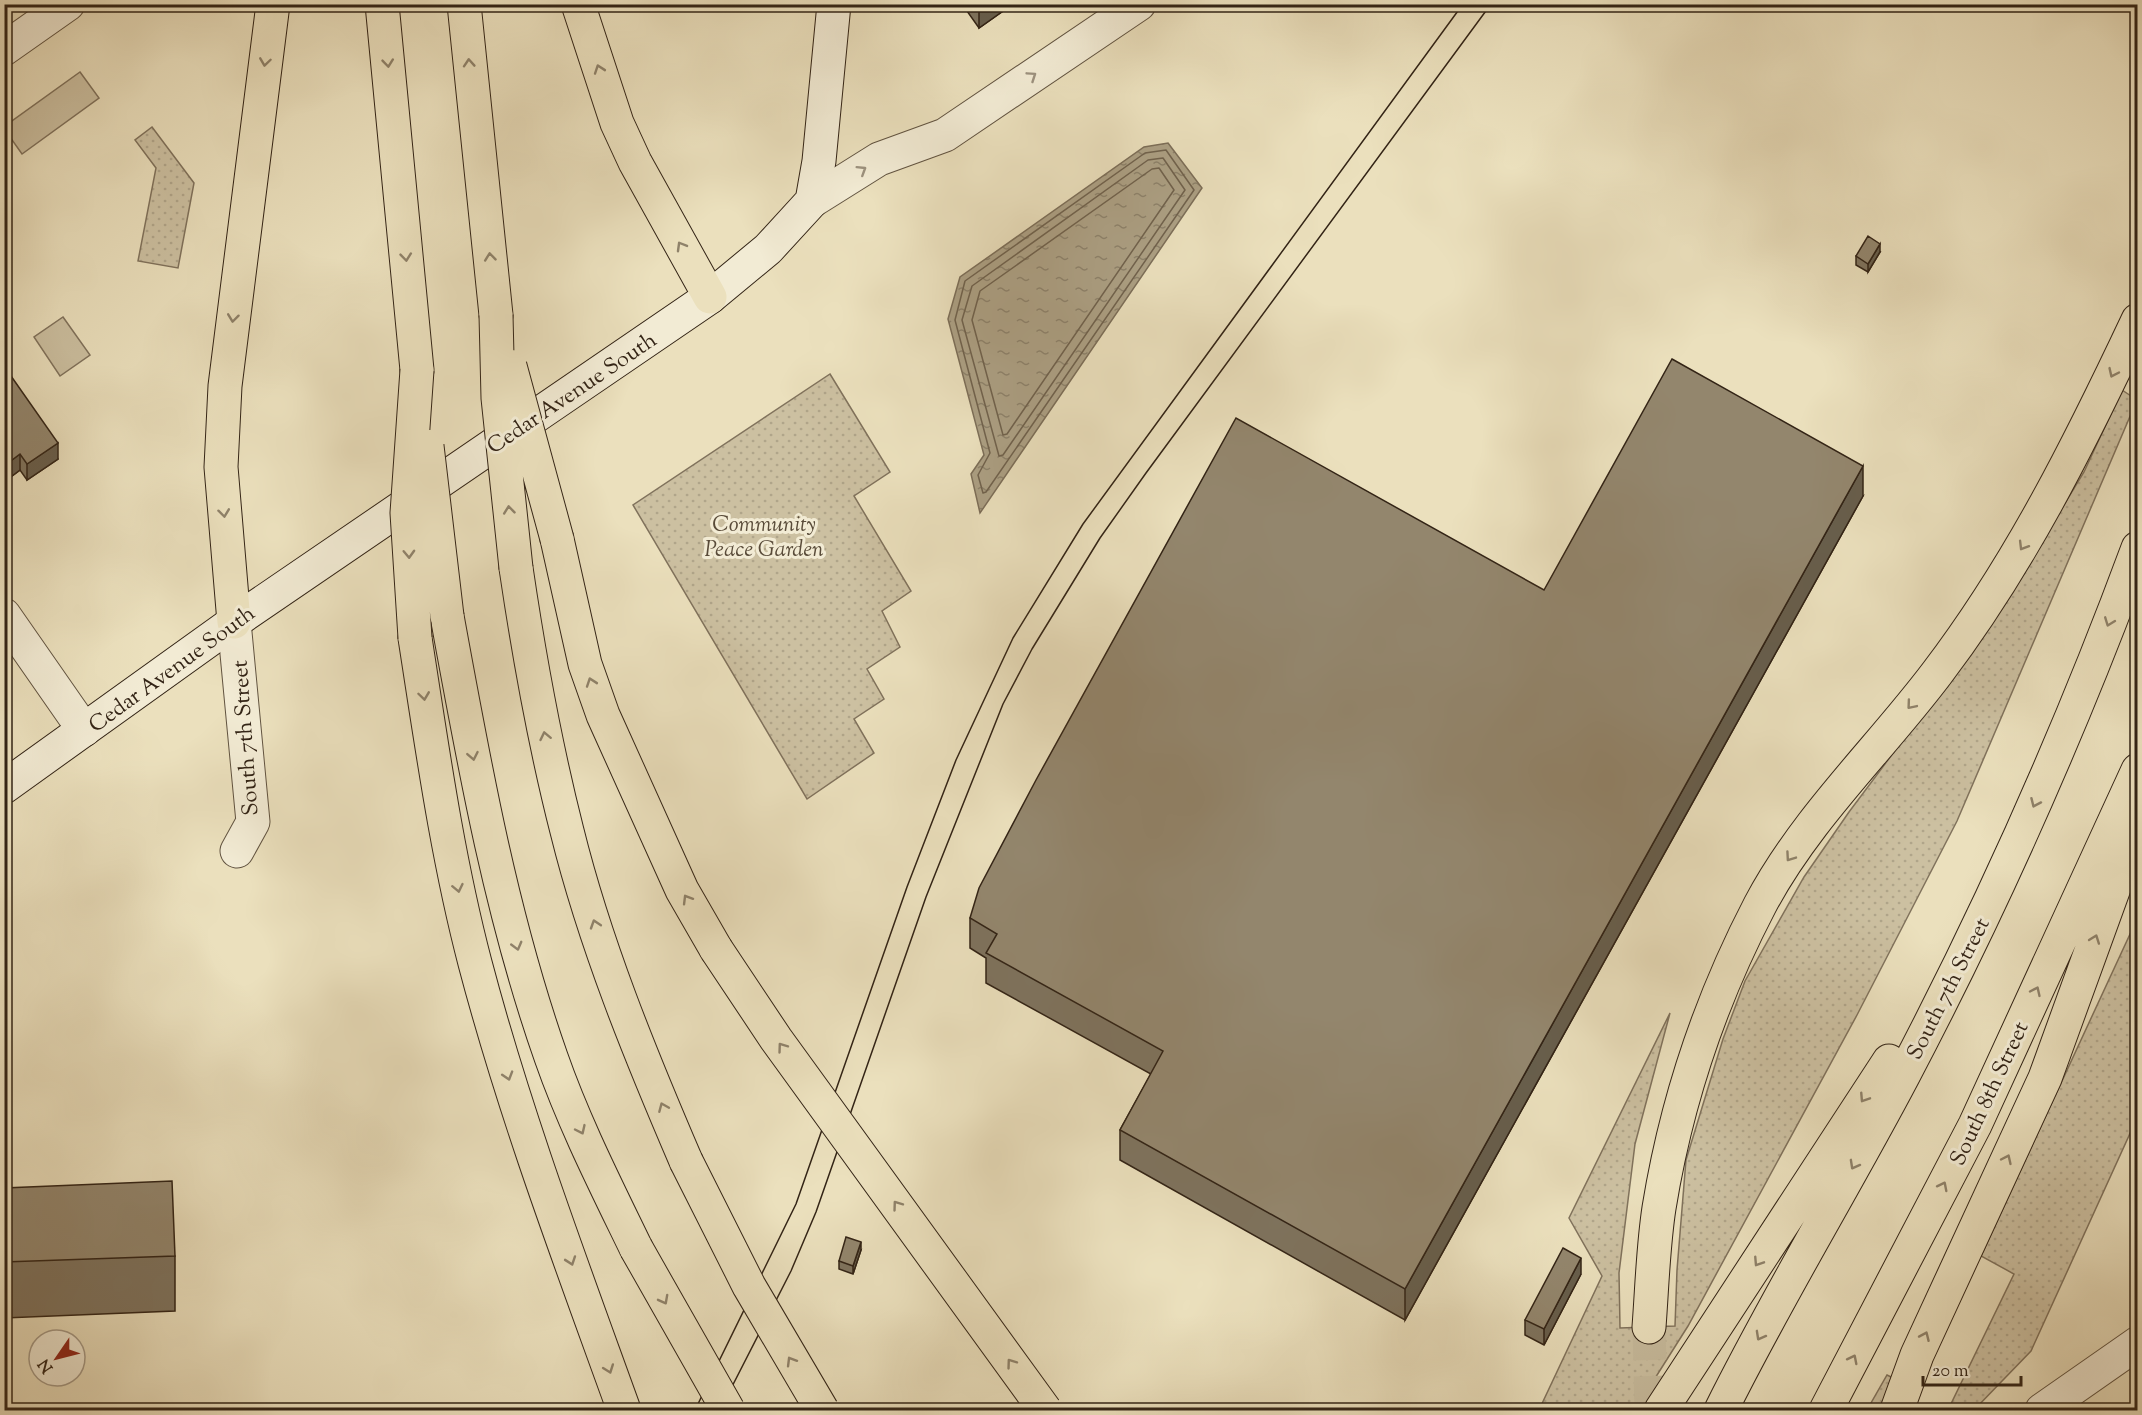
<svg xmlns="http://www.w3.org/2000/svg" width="2142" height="1415" viewBox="0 0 2142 1415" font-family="'Sorts Mill Goudy',serif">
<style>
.grass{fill:url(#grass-dots);stroke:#80725c;stroke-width:1.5}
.park{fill:#ccc0a1;stroke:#80725c;stroke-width:1.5}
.water{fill:url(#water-ripples);stroke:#7c6e58;stroke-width:1.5}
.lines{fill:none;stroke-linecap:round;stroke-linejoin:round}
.shore{stroke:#70624d;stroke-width:1.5}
.motorway-tunnel{stroke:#c6ba9c;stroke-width:33;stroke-dasharray:33 16;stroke-linecap:butt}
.minor-casing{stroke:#615340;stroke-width:35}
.secondary-casing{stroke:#332416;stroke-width:35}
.motorway-casing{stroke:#332416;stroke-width:35}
.minor{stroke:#f2ebd4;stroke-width:33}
.secondary{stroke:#f2ebd4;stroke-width:33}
.motorway{stroke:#ebe0bd;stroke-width:33}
.tram{stroke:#332416;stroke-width:1.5}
.motorway-bridge-casing{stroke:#332416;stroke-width:35;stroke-linecap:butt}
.motorway-bridge{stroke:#ebe0bd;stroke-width:33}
.wall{fill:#7e735e;stroke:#332416;stroke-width:1.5}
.shaded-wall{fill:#675e4c;stroke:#332416;stroke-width:1.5}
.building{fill:#93866d;stroke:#332416;stroke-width:1.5}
.oneway{stroke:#8f826a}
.oneway2{stroke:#9c917e}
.labels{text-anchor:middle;stroke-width:6;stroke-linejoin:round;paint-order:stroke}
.street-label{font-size:22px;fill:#332416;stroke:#f2ebd4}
.park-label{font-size:22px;font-style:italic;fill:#594b39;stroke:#f2ebd4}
</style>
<defs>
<pattern id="grass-dots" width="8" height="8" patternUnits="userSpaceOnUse" patternTransform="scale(1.5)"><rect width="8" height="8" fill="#ccc0a1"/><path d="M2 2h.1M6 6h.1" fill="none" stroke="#b0a58a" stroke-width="1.8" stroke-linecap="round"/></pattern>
<pattern id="water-ripples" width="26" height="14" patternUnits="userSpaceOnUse" patternTransform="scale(1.5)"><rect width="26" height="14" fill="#aca084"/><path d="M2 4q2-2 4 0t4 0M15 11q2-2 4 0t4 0" fill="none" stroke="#8d826b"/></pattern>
</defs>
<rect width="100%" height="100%" fill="#ebe0bd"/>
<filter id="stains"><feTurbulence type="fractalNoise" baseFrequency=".00333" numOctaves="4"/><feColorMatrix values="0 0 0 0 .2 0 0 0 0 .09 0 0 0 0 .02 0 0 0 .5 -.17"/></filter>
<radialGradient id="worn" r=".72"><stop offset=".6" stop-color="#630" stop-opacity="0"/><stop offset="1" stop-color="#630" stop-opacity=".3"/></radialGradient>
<path class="grass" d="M152,127L194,183L178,268L138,261L156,168L135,140Z
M830,374L890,472L854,496L911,591L882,611L900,647L867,669L884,699L854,719L874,753L807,799L633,505Z
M2122,390L2137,400L1957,821L1857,1015L1688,1326L1635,1410H1539L1602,1276L1569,1218L1670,1013L1635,1144L1619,1273L1620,1328L1675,1326L1677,1270L1686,1160L1723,1039L1745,981L1804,877L1849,812L1945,684L2045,536L2084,472Z
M2137,919V1118L2031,1351L1974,1410H1948L2014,1274L1981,1256Z
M1887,1375L1899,1381L1890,1410H1867Z"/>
<path class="park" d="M80,72L99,98L22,154L5,130V126Z
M63,317L90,355L60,376L34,337Z"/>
<path class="water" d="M1168,143L1202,188L980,513L971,474L984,455L948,319L960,277L1144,147Z"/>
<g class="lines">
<path class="shore" d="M1166,150L1194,190L986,492L983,493L978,475L990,453L955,320L965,281L1145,153Z
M1163,158L1185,190L1003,455L999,456L962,320L972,286L1148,160Z
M1159,168L1174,190L1007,434L1003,435L972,320L980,291L1152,169Z"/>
<path class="motorway-tunnel" d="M1649,1327L1651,1410"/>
<defs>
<path id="minor" d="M4,49L68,4
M812,201L879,159L945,135L1139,4
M4,615L84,730
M234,622L253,822L237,851
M2042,1410L2138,1343"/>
<path id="secondary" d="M4,787L234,622L710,297L768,249L812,201L819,161L834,4"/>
<path id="motorway" d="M382,4L417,370
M464,4L496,315
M578,4L617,123L635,162L710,297
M557,539L585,664L603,715L682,890L716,949
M516,568C529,656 545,745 567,831C595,944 640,1054 686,1161
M447,616C474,764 501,915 551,1057C574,1123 606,1186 636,1248
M234,622L221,467L225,386L273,4
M415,638C432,747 447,856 475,963C515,1115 571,1263 624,1410
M1649,1327C1652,1288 1653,1247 1659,1208C1676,1103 1711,999 1760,905C1806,818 1879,750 1937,673C2020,564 2080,443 2138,320
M1661,1410L1889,1061
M1721,1410C1777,1297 1844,1188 1903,1076C1993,905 2071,729 2138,548
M1826,1410L1975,1125L2138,770
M1897,1410L1917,1355L2045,1078L2138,822"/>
</defs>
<use href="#minor" class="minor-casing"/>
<use href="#secondary" class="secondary-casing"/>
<use href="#motorway" class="motorway-casing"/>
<use href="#minor" class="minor"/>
<use href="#secondary" class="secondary"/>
<use href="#motorway" class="motorway"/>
<path class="tram" d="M695,1410L796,1204L907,887L956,760L1013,638L1083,524L1463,4
M720,1410L791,1271L816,1212L926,897L1003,704L1032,649L1100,538L1146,473L1491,4"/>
<defs>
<path id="motorway-bridge" d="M496,315L498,398L516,568
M510,366L557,539
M427,446L447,616
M415,638L407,513L417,370
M716,949L776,1039L1045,1410
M686,1161L749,1286L822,1410
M636,1248L728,1410"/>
</defs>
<use href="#motorway-bridge" class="motorway-bridge-casing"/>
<use href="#motorway-bridge" class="motorway-bridge"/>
</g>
<path class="wall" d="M962,4H1013L979,28Z
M1880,252L1868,272L1856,265V256Z
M4,366L58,459L27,480L20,470L8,479L4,474Z
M1863,496L1405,1320L1120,1160V1130L1151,1074L986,983V958L970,948V918Z
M4,1188L175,1256V1311L4,1318Z
M861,1250L853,1274L839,1269V1261Z
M1581,1274L1544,1345L1525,1335V1320Z"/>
<path class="shaded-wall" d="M979,4H1013L979,28Z
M1880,244V252L1868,272V264Z
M58,443V459L27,480V464Z
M20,454V470L8,479V463Z
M1863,466V496L1405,1320V1289Z
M861,1242V1250L853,1274V1266Z
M1581,1258V1274L1544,1345V1329Z"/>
<path class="building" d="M1868,236L1880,244L1868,264L1856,256Z
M1672,359L1863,466L1405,1289L1120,1130L1163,1051L986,953L997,934L970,918L979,888L1036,780L1236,418L1544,590Z
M4,366L58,443L27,464L20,454L8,463L4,458Z
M172,1181L175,1256L4,1262V1188Z
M846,1237L861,1242L853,1266L839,1261Z
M1563,1248L1581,1258L1544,1329L1525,1320Z"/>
<defs><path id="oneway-chevron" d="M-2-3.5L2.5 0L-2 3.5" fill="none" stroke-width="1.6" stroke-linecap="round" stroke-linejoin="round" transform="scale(1.5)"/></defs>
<g class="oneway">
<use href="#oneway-chevron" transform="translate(265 62) rotate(98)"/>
<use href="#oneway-chevron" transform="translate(388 63) rotate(84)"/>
<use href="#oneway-chevron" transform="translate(469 63) rotate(-94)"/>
<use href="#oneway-chevron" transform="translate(599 69) rotate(-109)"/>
<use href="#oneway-chevron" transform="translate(681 246) rotate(-120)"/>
<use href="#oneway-chevron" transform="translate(406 257) rotate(84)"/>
<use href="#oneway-chevron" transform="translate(490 257) rotate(-96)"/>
<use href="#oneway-chevron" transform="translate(233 318) rotate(97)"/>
<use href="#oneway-chevron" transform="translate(2113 373) rotate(115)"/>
<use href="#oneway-chevron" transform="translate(509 510) rotate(-96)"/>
<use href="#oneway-chevron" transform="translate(224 513) rotate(83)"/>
<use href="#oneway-chevron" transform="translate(2023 546) rotate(121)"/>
<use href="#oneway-chevron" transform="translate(409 554) rotate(88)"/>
<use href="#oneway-chevron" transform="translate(2109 622) rotate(111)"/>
<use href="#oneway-chevron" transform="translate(591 682) rotate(-109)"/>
<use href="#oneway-chevron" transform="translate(424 696) rotate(82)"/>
<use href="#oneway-chevron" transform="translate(1911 705) rotate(130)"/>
<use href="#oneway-chevron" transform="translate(545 736) rotate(-102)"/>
<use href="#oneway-chevron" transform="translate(473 756) rotate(79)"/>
<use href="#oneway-chevron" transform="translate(2035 803) rotate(114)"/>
<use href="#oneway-chevron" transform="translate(1790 857) rotate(125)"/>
<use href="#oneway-chevron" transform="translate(458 888) rotate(78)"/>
<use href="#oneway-chevron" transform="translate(687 899) rotate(-121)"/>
<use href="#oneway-chevron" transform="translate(595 924) rotate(-108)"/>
<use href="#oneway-chevron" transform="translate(2095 939) rotate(-70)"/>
<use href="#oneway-chevron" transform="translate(517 946) rotate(75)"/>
<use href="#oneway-chevron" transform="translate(2036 991) rotate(-65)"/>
<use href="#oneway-chevron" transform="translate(782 1047) rotate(-126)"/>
<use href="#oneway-chevron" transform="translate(508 1076) rotate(73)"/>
<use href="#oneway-chevron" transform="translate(1864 1098) rotate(123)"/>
<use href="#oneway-chevron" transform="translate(663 1107) rotate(-113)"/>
<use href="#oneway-chevron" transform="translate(581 1130) rotate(65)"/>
<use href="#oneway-chevron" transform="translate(2007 1159) rotate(-65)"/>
<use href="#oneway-chevron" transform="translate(1854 1165) rotate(119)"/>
<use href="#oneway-chevron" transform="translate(1943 1186) rotate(-63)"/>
<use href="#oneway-chevron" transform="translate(897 1205) rotate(-126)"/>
<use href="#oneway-chevron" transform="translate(571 1261) rotate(71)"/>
<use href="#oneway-chevron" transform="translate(1758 1262) rotate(123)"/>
<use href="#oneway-chevron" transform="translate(664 1300) rotate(62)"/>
<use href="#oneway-chevron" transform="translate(1760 1336) rotate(119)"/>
<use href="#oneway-chevron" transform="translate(1925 1336) rotate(-66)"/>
<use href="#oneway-chevron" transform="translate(1853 1359) rotate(-63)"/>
<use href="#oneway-chevron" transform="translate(791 1361) rotate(-121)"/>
<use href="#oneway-chevron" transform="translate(1011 1363) rotate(-126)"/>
<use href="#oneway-chevron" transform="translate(609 1369) rotate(70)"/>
</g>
<g class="oneway2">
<use href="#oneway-chevron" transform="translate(1032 76) rotate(-34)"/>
<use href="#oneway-chevron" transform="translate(862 170) rotate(-32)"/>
</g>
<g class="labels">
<g class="street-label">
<text transform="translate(571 392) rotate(-34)" y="8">Cedar Avenue South</text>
<text transform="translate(171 668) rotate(-36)" y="8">Cedar Avenue South</text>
<text transform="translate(244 738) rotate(-94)" y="8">South 7th Street</text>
<text transform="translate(1947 988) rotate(-63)" y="8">South 7th Street</text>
<text transform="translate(1988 1093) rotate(-65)" y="8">South 8th Street</text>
</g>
<g class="park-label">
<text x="764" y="531">Community<tspan x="764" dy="25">Peace Garden</tspan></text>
</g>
</g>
<rect width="2142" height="1415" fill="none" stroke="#ebe0bd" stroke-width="24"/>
<rect x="6" y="6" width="2130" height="1403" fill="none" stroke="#332416" stroke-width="3"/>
<rect x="12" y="12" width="2118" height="1391" fill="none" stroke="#332416" stroke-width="1.5"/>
<g transform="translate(57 1358) rotate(235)"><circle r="28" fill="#f2ebd4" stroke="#a69b88" stroke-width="1.5"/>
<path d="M0-4.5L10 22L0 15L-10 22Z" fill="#8f2418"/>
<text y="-9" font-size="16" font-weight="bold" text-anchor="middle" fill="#332416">N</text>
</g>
<path d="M1923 1376v9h98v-9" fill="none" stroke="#332416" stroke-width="3"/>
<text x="1932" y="1376" font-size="18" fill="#332416" stroke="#f2ebd4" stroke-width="4.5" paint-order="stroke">20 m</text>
<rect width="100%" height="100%" filter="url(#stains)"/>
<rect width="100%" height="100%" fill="url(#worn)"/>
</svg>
